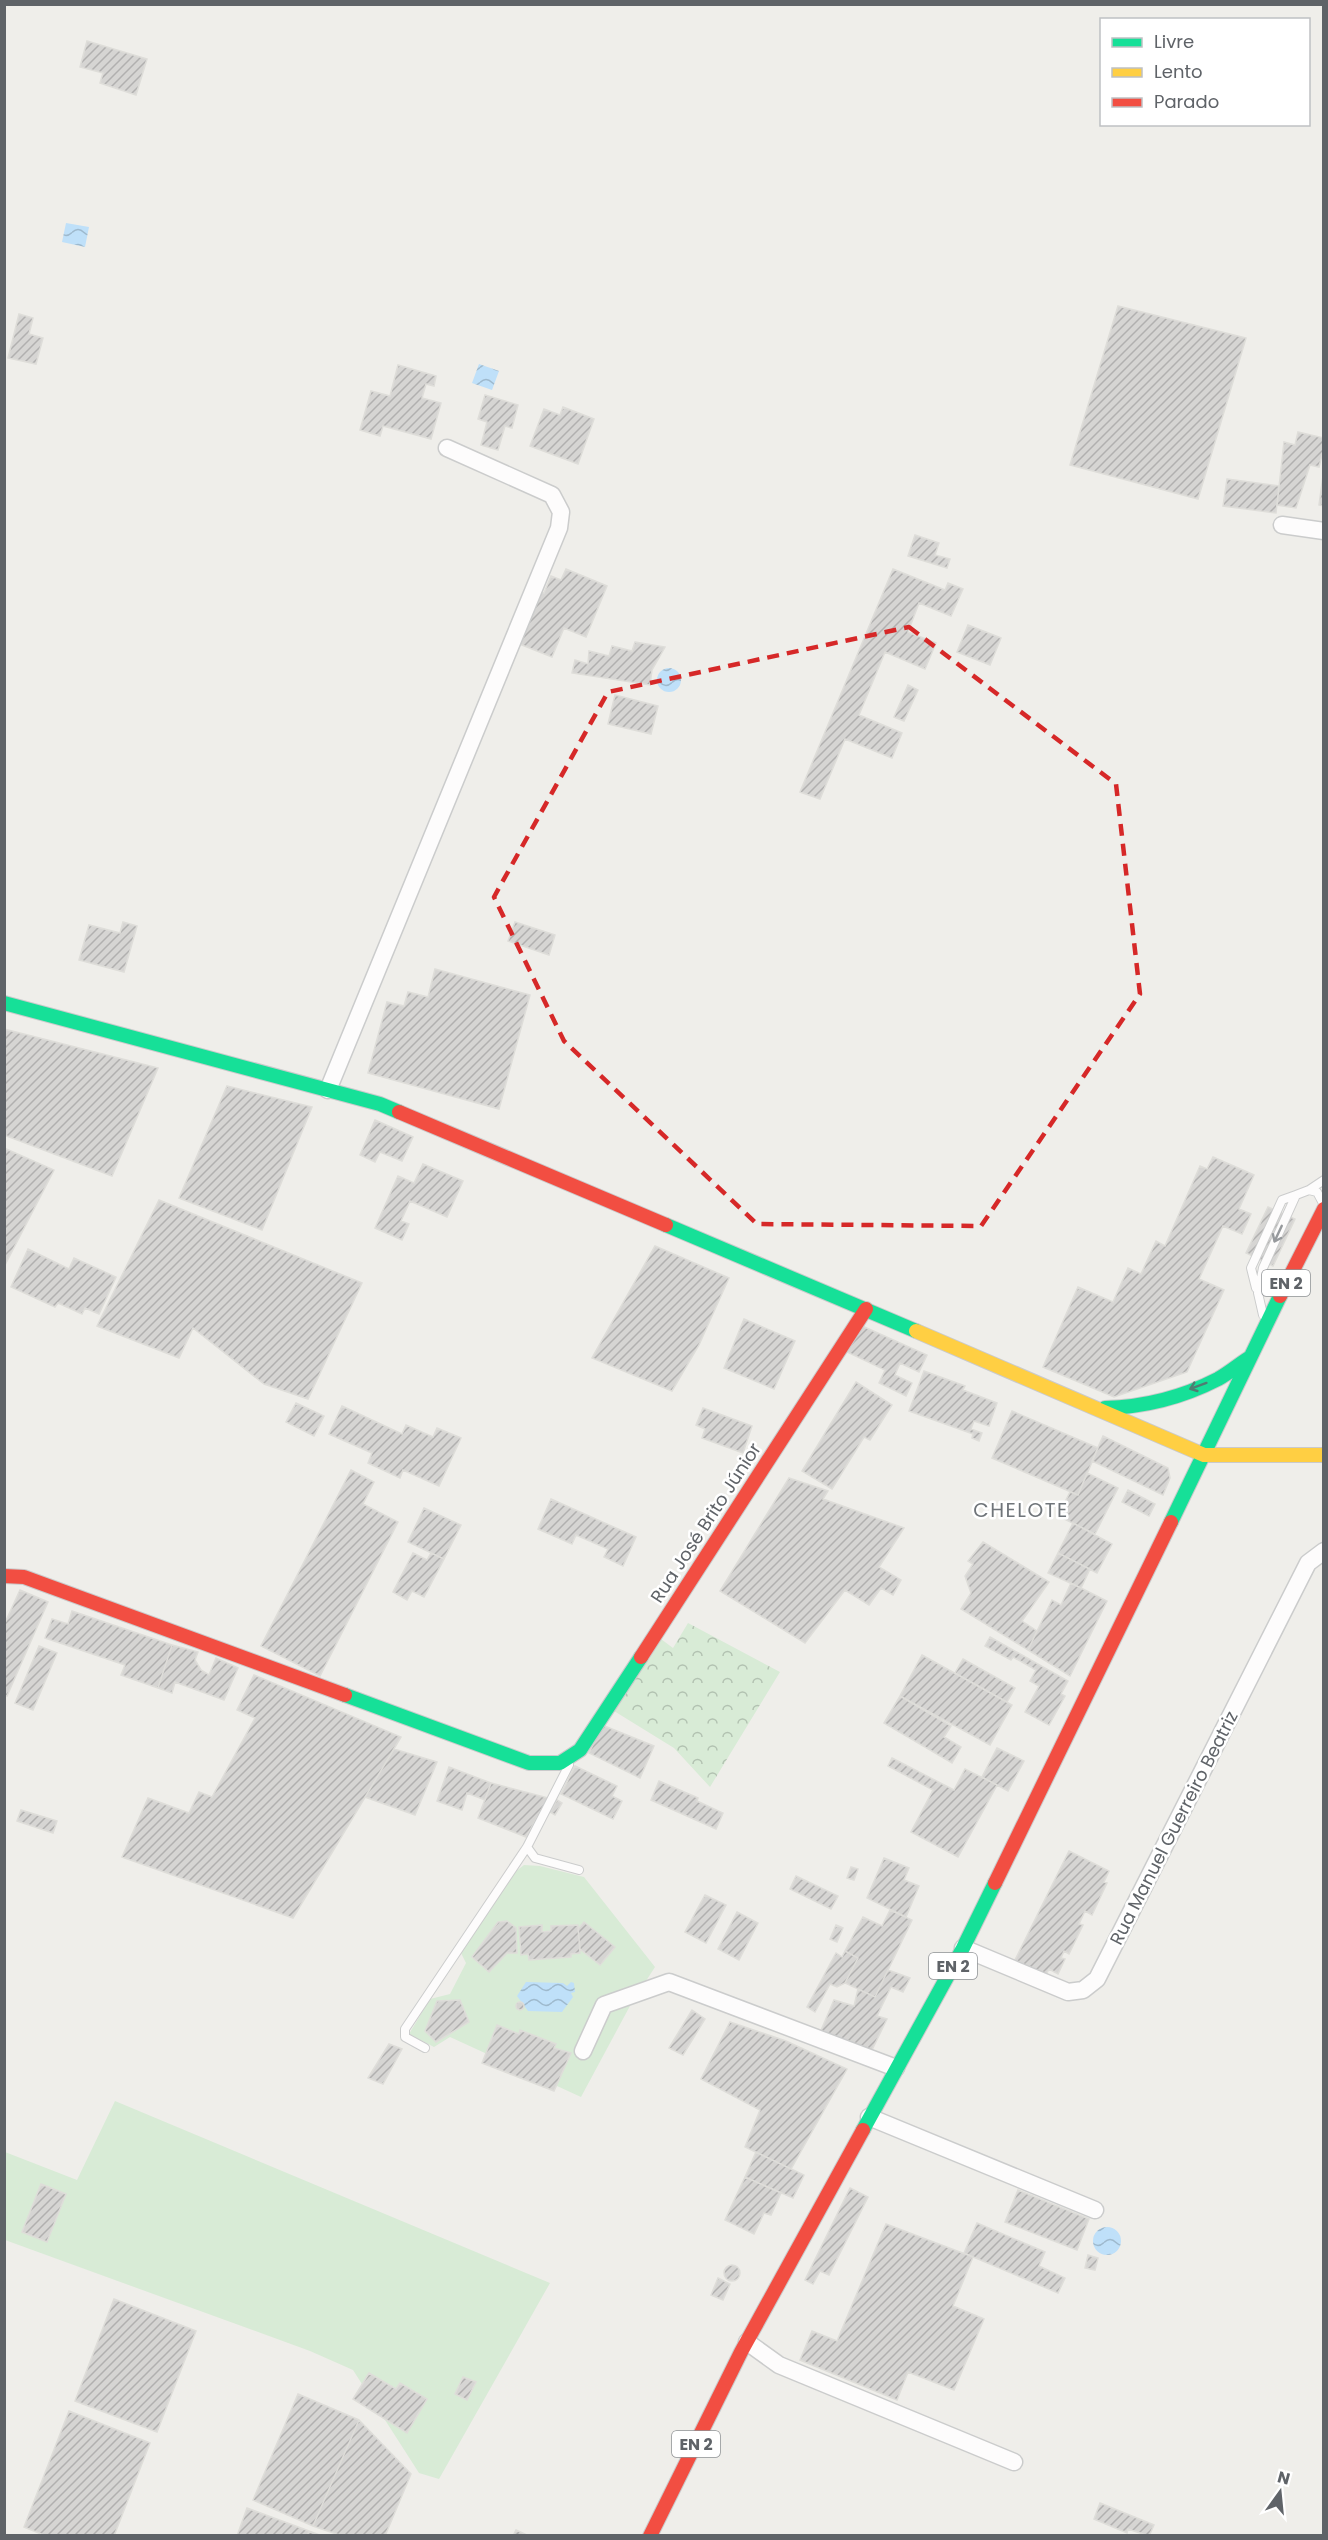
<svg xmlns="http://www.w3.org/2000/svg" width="1328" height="2540" viewBox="0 0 1328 2540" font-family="Poppins,sans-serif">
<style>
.grass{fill:#d8ebd6}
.forest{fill:url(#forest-crowns)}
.water{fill:url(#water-waves)}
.building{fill:url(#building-hatch);stroke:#deddd9;stroke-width:1.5}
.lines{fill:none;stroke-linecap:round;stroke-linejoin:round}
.lane-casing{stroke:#cbcccc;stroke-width:10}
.street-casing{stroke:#cbcccc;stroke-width:19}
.fast-casing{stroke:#cacacb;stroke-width:16}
.slow-casing{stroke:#cacacb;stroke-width:16}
.jam-casing{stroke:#cacacb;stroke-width:16}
.lane{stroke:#fdfcfc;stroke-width:8}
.street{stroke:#fdfcfc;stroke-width:16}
.fast{stroke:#16e098;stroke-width:14}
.slow{stroke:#ffcf43;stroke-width:14}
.jam{stroke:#f24e42;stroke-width:14}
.oneway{stroke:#96999c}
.oneway2{stroke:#507c72}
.marked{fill:none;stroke:#d62828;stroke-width:4.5;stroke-dasharray:12 8;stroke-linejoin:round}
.labels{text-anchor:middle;stroke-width:5;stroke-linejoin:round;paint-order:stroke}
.shield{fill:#fff;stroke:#8f9295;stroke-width:1.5}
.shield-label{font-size:16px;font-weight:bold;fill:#5f6368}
.street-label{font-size:18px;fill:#5f6368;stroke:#fff}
.neighbourhood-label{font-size:20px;letter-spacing:1.5px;fill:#70757a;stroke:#fff}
</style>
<defs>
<pattern id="forest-crowns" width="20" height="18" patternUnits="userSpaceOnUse" patternTransform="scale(1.5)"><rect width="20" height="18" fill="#d8ebd6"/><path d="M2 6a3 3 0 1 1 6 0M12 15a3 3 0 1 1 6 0" fill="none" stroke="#b2c2b1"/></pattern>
<pattern id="water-waves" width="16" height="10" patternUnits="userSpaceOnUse" patternTransform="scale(1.5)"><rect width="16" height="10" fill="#bfe0f9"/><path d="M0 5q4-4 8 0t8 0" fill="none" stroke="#9eb9cd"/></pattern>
<pattern id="building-hatch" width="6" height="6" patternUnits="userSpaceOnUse" patternTransform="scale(1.5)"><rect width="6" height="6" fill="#d6d5d3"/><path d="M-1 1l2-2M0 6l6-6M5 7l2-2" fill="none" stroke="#b1b0af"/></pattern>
</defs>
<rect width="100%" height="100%" fill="#efeeea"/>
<path class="grass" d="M524,1865L540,1866L584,1877L655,1967L631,2004L581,2097L450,2037L434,2047L409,2034L430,1999L450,1994L466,1963L459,1949L506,1879Z
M115,2101L550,2283L439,2479L419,2473L353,2370L310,2351L5,2240V2152L77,2180Z"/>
<path class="forest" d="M688,1623L780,1672L710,1787L674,1748L614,1711L661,1639L673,1648Z"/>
<path class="water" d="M66,223L89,227L85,247L62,242Z
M479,364L499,371L492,390L472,383Z
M657 680a12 12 0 1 1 24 0a12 12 0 1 1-24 0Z
M526,1982L563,1983L567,1986L571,1982L574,1983L575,1992L571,1993L573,1997L562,2012L528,2011L517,1996Z
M1093 2241a14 14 0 1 1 28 0a14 14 0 1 1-28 0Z"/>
<path class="building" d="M87,41L147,59L136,95L100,83L103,73L80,67Z
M1118,306L1246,338L1198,499L1070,465Z
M19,314L33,318L29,334L43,338L36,364L8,358Z
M398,365L436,376L434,386L426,384L422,398L441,403L431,439L383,426L380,436L360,430L371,391L390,396Z
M485,395L518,405L512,428L505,426L498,450L481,445L487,422L478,419Z
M563,407L594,419L578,464L530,446L544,409L560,415Z
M1298,432L1324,438V447L1319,467L1310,465L1296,508L1277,505L1284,442L1295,445Z
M1323,476H1324V506L1319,505Z
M1227,479L1279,486L1276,513L1223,506Z
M915,535L939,543L935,555L950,559L947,568L908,556Z
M566,569L607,586L586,637L564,628L552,657L517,643L538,591L544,593L551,576L561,580Z
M893,569L945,590L948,583L963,589L951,616L919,603L908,632L936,643L925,669L885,652L859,715L902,733L892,758L845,739L820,799L800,792Z
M968,625L1001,638L990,665L957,652Z
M635,642L665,647L652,670L650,685L572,673L575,660L588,664L589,651L609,656L612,646L632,651Z
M908,685L918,690L904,721L894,717Z
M615,695L658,706L651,734L608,724Z
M123,922L137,926L124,972L79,960L89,925L120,933Z
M515,922L555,935L549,955L508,941Z
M435,969L530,995L499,1109L368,1073L387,1002L404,1006L408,992L428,997Z
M4,1029L158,1068L112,1176L4,1135Z
M227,1086L312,1107L262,1230L179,1198Z
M375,1120L413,1137L402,1161L380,1152L375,1162L360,1155Z
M4,1148L54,1170L4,1267Z
M1213,1157L1254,1175L1239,1209L1251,1214L1242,1234L1223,1226L1199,1279L1224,1290L1187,1372L1114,1397L1043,1367L1078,1287L1113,1302L1128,1268L1141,1274L1156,1241L1165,1246L1200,1166L1207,1169Z
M423,1164L463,1181L447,1217L410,1201L401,1221L409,1224L402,1240L375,1228L398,1176L414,1183Z
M159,1200L362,1283L308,1399L264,1384L193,1328L179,1358L97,1326Z
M1268,1207L1295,1219L1273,1266L1246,1253Z
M655,1246L729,1278L699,1345L672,1391L592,1358Z
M28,1249L69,1269L74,1258L116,1277L99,1314L85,1308L82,1314L58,1303L55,1307L11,1287Z
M744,1319L795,1341L774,1389L724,1368Z
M860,1325L927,1355L919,1372L900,1363L895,1375L912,1383L906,1396L879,1383L885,1370L847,1352Z
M924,1371L965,1386L963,1390L997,1403L989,1426L974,1421L971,1429L982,1433L979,1441L972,1438L973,1434L909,1411Z
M856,1382L892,1405L870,1440L864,1437L832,1489L802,1471Z
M296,1403L324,1416L314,1436L286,1422Z
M342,1406L402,1434L406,1425L433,1437L437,1428L461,1438L439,1486L403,1470L400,1478L368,1463L372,1453L329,1434Z
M703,1408L752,1426L743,1453L702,1438L705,1429L696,1425Z
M1012,1411L1098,1448L1078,1495L992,1458Z
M1103,1436L1168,1468L1170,1478L1163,1495L1092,1461Z
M351,1470L374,1482L363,1504L398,1522L320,1676L261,1646Z
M1087,1473L1118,1488L1095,1534L1058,1516L1070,1492L1078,1495Z
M789,1478L828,1491L823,1499L904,1528L879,1567L901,1580L893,1595L881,1588L869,1605L845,1590L805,1643L720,1591Z
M1128,1490L1155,1504L1149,1516L1122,1502Z
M551,1499L636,1537L623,1566L604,1557L608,1549L576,1535L572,1544L538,1529Z
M424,1508L461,1525L444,1559L408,1542Z
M1073,1523L1112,1544L1097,1573L1058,1553Z
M983,1542L1049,1582L1022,1621L1037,1631L1028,1650L961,1609L971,1593L965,1576L973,1564L968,1561Z
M413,1553L427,1560L431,1553L444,1559L424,1597L412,1591L407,1600L393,1592Z
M1058,1553L1090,1569L1081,1588L1048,1573Z
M1071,1583L1107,1601L1070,1676L1028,1650L1052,1600L1061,1605Z
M20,1590L48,1602L7,1696L4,1695V1625Z
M72,1611L172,1645L158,1688L121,1675L125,1665L45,1638L52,1619L68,1624Z
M990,1637L1068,1681L1061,1694L1065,1696L1049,1725L1025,1712L1039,1686L1030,1681L1036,1670L1013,1657L1011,1660L985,1646Z
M172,1645L198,1652L195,1660L201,1670L209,1675L216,1658L238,1668L224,1700L175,1682L172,1693L158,1688Z
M39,1646L57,1653L33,1710L15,1703Z
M922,1655L1012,1705L990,1745L900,1696Z
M963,1659L1015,1688L1007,1702L955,1673Z
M254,1675L401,1737L293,1918L122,1857L148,1798L189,1813L199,1792L212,1797L255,1718L237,1710Z
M900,1696L951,1726L944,1737L961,1747L952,1763L884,1723Z
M602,1725L654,1746L640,1778L589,1753Z
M997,1748L1024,1761L1008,1791L982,1777Z
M394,1749L437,1762L415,1815L365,1797Z
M892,1758L954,1790L965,1769L997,1785L958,1857L911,1832L933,1790L888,1766Z
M575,1766L617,1786L612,1796L622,1801L613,1819L561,1794Z
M449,1767L491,1783L485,1800L467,1793L462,1810L437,1801Z
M659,1781L698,1798L697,1801L723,1813L716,1829L651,1800Z
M491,1783L548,1798L526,1837L478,1818Z
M557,1800L562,1803L555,1815L550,1812Z
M21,1810L57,1821L53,1833L17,1821Z
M1069,1851L1109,1871L1104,1882L1107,1883L1092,1915L1085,1911L1079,1924L1083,1925L1069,1954L1064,1951L1061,1958L1065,1959L1058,1974L1049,1969L1046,1975L1015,1960Z
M884,1858L909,1868L904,1880L919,1886L906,1917L867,1898Z
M851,1867L858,1869L854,1880L847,1878Z
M796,1876L838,1896L831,1909L790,1889Z
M705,1895L726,1905L706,1943L685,1932Z
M890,1910L912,1920L875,1997L845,1983L858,1958L845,1951L863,1917L882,1926Z
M737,1912L758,1923L739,1960L718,1949Z
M507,1921L516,1928L517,1953H507L489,1972L472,1957L498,1922Z
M584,1922L615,1947L600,1965L580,1949L578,1929Z
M542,1925V1932L551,1931V1926L578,1925L580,1953L571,1954V1957L529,1960L528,1954L521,1955L519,1927Z
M836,1925L843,1928L837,1942L830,1939Z
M845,1951L858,1958L845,1983L837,1987L830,1984L815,2012L807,2007L836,1953L842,1957Z
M888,1970L910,1978L903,1992L891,1987L877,2016L887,2019L870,2054L819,2035L834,2000L854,2006L858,1989L875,1997Z
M460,2000L469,2022L436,2042L425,2031L437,2001Z
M516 2006a4 4 0 1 1 8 0a4 4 0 1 1-8 0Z
M692,2010L705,2019L683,2055L669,2048Z
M730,2022L786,2041L847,2069L791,2169L745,2147L760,2110L701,2079Z
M497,2025L519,2034L520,2030L556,2044L554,2048L571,2053L554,2091L482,2063Z
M389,2044L402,2049L383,2084L368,2078Z
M756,2152L804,2175L793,2198L745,2177Z
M745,2177L781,2193L771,2215L764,2213L754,2234L725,2220Z
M41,2184L66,2194L47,2242L22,2232Z
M850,2188L868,2197L829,2275L820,2271L813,2284L805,2280Z
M1018,2190L1089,2219L1077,2250L1005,2222Z
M977,2223L1045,2252L1039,2266L1065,2278L1058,2293L964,2253Z
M886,2224L973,2257L953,2306L984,2319L954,2390L908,2372L897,2400L800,2360L812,2331L837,2341Z
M1088,2255L1098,2258L1095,2270L1085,2268Z
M724 2273a8 8 0 1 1 16 0a8 8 0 1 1-16 0Z
M718,2278L730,2284L723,2300L711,2295Z
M114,2299L196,2331L157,2432L75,2401Z
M369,2373L396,2389L400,2383L427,2399L407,2433L353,2399Z
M463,2377L476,2382L467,2400L455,2394Z
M298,2394L359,2420L313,2526L253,2500Z
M69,2411L150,2443L114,2536H46L24,2527Z
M359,2420L411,2474L385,2536H342L313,2526Z
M1100,2503L1154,2525L1149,2536L1128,2529L1127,2533L1094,2519Z
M247,2508L309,2531L307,2536H237Z
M516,2530L529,2536H513Z
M309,2531L322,2536H307Z"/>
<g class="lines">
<defs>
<path id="lane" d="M1309,1190L1324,1180
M1256,1288L1251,1268L1282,1200L1296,1195
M1263,1315L1258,1293L1263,1268L1296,1195L1309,1190L1317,1192L1324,1205
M527,1847L535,1858L579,1870
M425,2048L405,2037V2029L527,1847L569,1765"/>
<path id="street" d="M1282,525L1324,531
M328,1090L559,528L561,512L552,495L447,448
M963,1948L1068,1992L1083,1990L1097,1979L1308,1563L1324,1551
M583,2051L604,2005L669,1982L896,2068
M869,2117L1095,2210
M747,2342L779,2365L1014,2462"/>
<path id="fast" d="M4,1003L380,1104L399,1112
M666,1225L916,1331
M1105,1408C1144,1407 1183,1397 1218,1379C1229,1373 1238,1365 1249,1358
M1171,1522L1280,1296
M345,1695L529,1763H560L580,1750L641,1657
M863,2130L963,1948L995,1883"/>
<path id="slow" d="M916,1331L1204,1455H1324"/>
<path id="jam" d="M399,1112L666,1225
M1280,1296L1324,1209
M4,1576L24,1577L345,1695
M641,1657L866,1309
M995,1883L1171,1522
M650,2536L741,2352L863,2130"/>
</defs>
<use href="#lane" class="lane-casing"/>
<use href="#street" class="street-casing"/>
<use href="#fast" class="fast-casing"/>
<use href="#slow" class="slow-casing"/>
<use href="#jam" class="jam-casing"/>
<use href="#lane" class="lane"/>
<use href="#street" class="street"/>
<use href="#fast" class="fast"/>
<use href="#slow" class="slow"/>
<use href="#jam" class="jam"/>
</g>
<defs><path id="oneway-shaft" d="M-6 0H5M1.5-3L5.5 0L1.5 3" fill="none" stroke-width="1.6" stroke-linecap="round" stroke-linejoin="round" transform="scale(1.5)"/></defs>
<use class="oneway" href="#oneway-shaft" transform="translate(1278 1234) rotate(115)"/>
<use class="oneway2" href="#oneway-shaft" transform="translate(1198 1386) rotate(160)"/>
<path class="marked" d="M909,627L1116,784L1140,994L981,1226L757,1224L564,1041L494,897L608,692Z"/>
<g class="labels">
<g class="shield">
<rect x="1262" y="1270" width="48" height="26" rx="4.5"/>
<rect x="929" y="1953" width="48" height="26" rx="4.5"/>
<rect x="672" y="2431" width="48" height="26" rx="4.5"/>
</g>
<g class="shield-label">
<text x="1286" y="1289">EN 2</text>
<text x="953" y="1972">EN 2</text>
<text x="696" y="2450">EN 2</text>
</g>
<g class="street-label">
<text transform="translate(706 1523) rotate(-57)" y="6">Rua José Brito Júnior</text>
<text transform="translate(1174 1828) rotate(-63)" y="6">Rua Manuel Guerreiro Beatriz</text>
</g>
<g class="neighbourhood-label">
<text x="1021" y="1517">CHELOTE</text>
</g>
</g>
<rect width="1328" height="2540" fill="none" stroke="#5f6368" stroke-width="12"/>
<rect x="1100" y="18" width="210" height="108" fill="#ffffff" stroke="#bfc1c3" stroke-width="1.5"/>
<rect x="1112" y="38" width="30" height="9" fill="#16e098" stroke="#bfc1c3" stroke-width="1.5"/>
<text x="1154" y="48" font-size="18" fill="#5f6368">Livre</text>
<rect x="1112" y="68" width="30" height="9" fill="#ffcf43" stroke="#bfc1c3" stroke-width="1.5"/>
<text x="1154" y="78" font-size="18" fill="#5f6368">Lento</text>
<rect x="1112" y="98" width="30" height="9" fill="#f24e42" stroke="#bfc1c3" stroke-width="1.5"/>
<text x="1154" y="108" font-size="18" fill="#5f6368">Parado</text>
<g transform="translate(1280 2492) rotate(15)" stroke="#ffffff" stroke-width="4.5" paint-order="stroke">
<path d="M0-4.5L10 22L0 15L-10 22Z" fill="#5f6368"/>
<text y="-9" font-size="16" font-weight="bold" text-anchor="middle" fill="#5f6368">N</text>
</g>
</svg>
